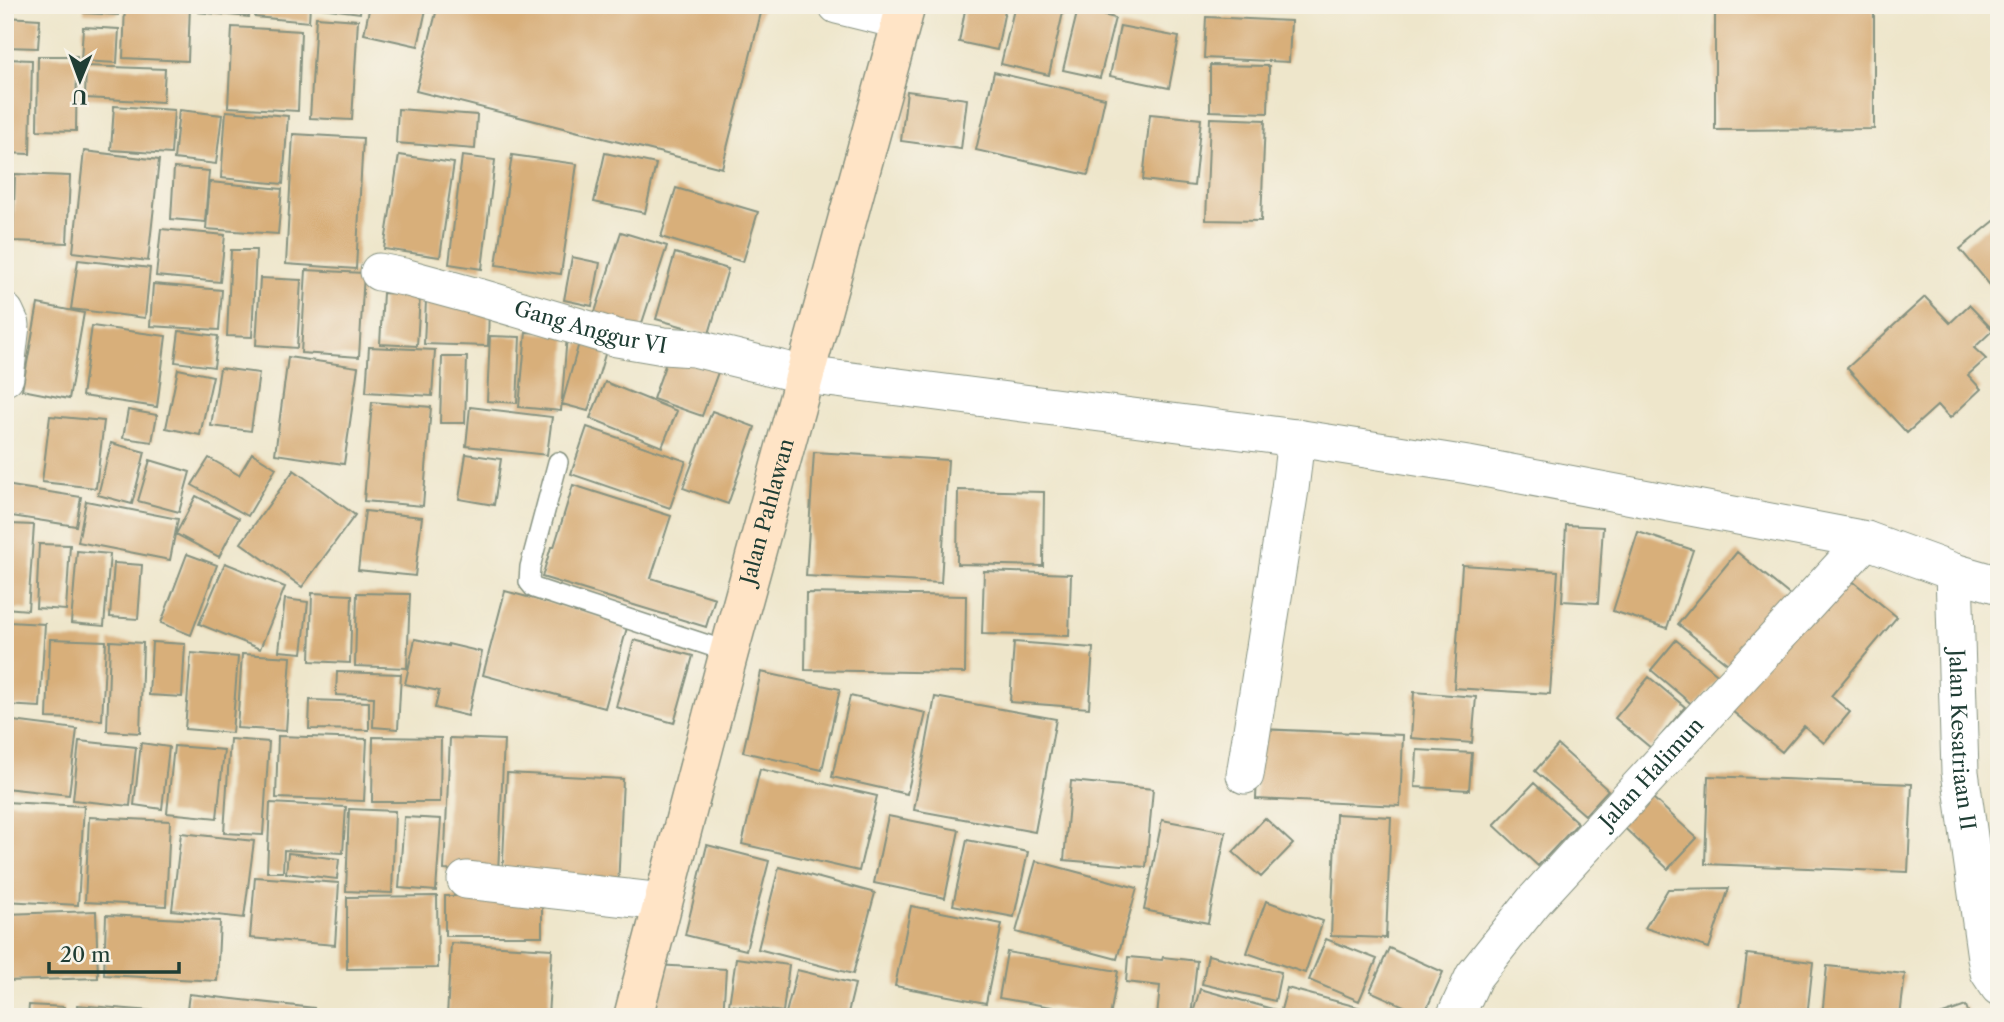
<svg xmlns="http://www.w3.org/2000/svg" width="2004" height="1022" viewBox="0 0 2004 1022" font-family="'Libre Caslon Text',serif">
<style>
.building{fill:#d8af7a}
.lines{fill:none;stroke-linecap:round;stroke-linejoin:round}
.lane-casing{stroke:#869280;stroke-width:22}
.street-casing{stroke:#869280;stroke-width:39}
.secondary-casing{stroke:#869280;stroke-width:41}
.lane{stroke:#fff;stroke-width:19}
.street{stroke:#fff;stroke-width:37}
.secondary{stroke:#ffe4c6;stroke-width:38}
.labels{text-anchor:middle;stroke-width:7;stroke-linejoin:round;paint-order:stroke}
.street-label{font-size:21px;fill:#1f3d34;stroke:#f7f3e8}
</style>
<rect width="100%" height="100%" fill="#f7f3e8"/>
<filter id="ink" filterUnits="userSpaceOnUse"><feTurbulence type="fractalNoise" baseFrequency=".0143" numOctaves="2"/><feDisplacementMap in="SourceGraphic" scale="14" xChannelSelector="R" yChannelSelector="G"/><feConvolveMatrix kernelMatrix="1 2 1 2 8 2 1 2 1" color-interpolation-filters="sRGB"/></filter>
<filter id="wash" filterUnits="userSpaceOnUse"><feTurbulence type="fractalNoise" baseFrequency=".00686" numOctaves="4" result="noise"/><feDisplacementMap in="SourceGraphic" scale="28" xChannelSelector="R" yChannelSelector="G"/><feGaussianBlur stdDeviation="1.57" result="paint"/><feColorMatrix in="noise" values="0 0 0 0 0 0 0 0 0 0 0 0 0 0 0 0 0 1.4 0 .05"/><feComposite in="paint" operator="in"/></filter>
<g filter="url(#wash)">
<rect width="100%" height="100%" fill="#eee6cb"/>
<g id="blocks">
<path class="building" d="M84,5H118V15L84,13Z
M125,5H190L188,61L123,58Z
M199,5H250L249,17L198,12Z
M256,5H310L309,22L255,17Z
M314,5H361L360,13L314,7Z
M370,5H427L418,46L364,34Z
M438,5H745L762,9L722,168L416,91Z
M966,5H1006L997,50L959,42Z
M1015,5H1051L1064,8L1049,75L1001,64Z
M1715,5H1874V129L1715,130Z
M1078,9L1115,18L1100,78L1063,70Z
M5,17L40,19L38,48L5,47Z
M316,17L358,20L352,120L310,118Z
M1206,17L1291,21L1289,62L1204,58Z
M1120,26L1179,37L1169,88L1110,76Z
M83,27L119,29L117,63L81,61Z
M232,27L301,31L298,111L228,107Z
M38,56H77L76,131L37,130Z
M5,59L32,60L30,154L5,153Z
M1210,65L1269,66L1268,113L1210,111Z
M86,66L165,69L163,102L85,98Z
M994,72L1105,98L1088,175L976,150Z
M907,91L967,99L961,149L901,141Z
M114,106L174,110L171,154L111,150Z
M398,109L477,115L475,149L396,143Z
M179,110L222,115L216,164L174,159Z
M226,111L288,116L283,184L221,178Z
M1150,114L1201,119L1194,186L1143,180Z
M1210,118L1265,120L1261,221L1206,220Z
M293,134L363,138L356,269L286,264Z
M84,151L159,160L148,261L73,252Z
M605,153L656,164L645,213L594,202Z
M399,155L454,163L440,257L384,249Z
M512,155L577,164L561,274L496,265Z
M462,156L495,160L482,269L449,264Z
M174,168L209,171L205,222L171,219Z
M15,174L70,176L67,243L13,241Z
M210,182L282,189L278,234L206,229Z
M676,188L758,212L743,262L661,237Z
M1999,217V296L1960,249Z
M161,229L225,235L220,282L156,276Z
M621,232L667,246L640,329L594,315Z
M231,250H256L252,337L227,336Z
M675,253L728,269L709,334L656,319Z
M572,257L600,263L592,306L564,300Z
M78,260L150,268L145,318L71,309Z
M306,270L364,273L359,357L301,353Z
M260,278L301,280L297,348L256,345Z
M153,284L222,290L219,330L150,326Z
M383,293L420,295L417,346L380,344Z
M1925,297L1950,323L1969,305L1993,330L1974,348L1986,359L1968,375L1981,389L1950,418L1938,405L1907,433L1847,368Z
M426,300L489,302L488,346L424,344Z
M38,304L84,313L69,399L22,390Z
M92,326L166,336L157,407L82,396Z
M179,331L218,336L214,367L175,362Z
M526,332L567,335L561,411L519,407Z
M490,336L520,337L517,403L487,401Z
M579,343L606,351L588,411L562,404Z
M672,346L721,364L702,416L653,399Z
M369,347L435,350L432,396L366,392Z
M288,357L358,367L344,464L275,454Z
M442,357H467L465,423H440Z
M220,368L259,373L251,431L211,426Z
M178,369L213,376L200,435L166,428Z
M605,382L677,411L662,447L590,418Z
M372,402L431,407L423,506L364,501Z
M470,407L552,417L547,455L466,446Z
M128,410L157,415L152,442L123,438Z
M712,411L755,427L728,504L683,488Z
M50,416L104,421L96,488L42,482Z
M587,427L686,461L670,508L571,474Z
M111,443L145,452L132,504L98,495Z
M814,452L948,460L941,583L806,576Z
M252,453L276,468L248,516L192,485L209,458L239,475Z
M466,454L501,459L494,505L459,499Z
M150,460L190,472L179,512L138,501Z
M294,470L355,515L302,587L241,543Z
M5,485L81,497L76,526L5,515Z
M573,485L671,516L651,578L715,598L706,627L542,577L551,547H554Z
M958,490L1044,492L1043,566L957,564Z
M196,496L239,518L219,557L176,534Z
M86,501L178,519L170,560L78,542Z
M365,511L422,517L415,576L358,570Z
M9,524L34,525L28,610L5,608V540H8Z
M1566,525L1603,527L1598,603L1562,601Z
M1638,532L1693,550L1667,628L1613,611Z
M39,544L70,545L66,610L36,608Z
M77,551L110,554L104,626L71,623Z
M1737,552L1797,601L1738,672L1678,624Z
M187,554L217,565L191,635L161,623Z
M114,563L142,565L138,619L110,617Z
M225,563L285,587L260,649L199,624Z
M1462,565L1558,571L1550,694L1454,688Z
M984,571L1071,574L1069,636L982,634Z
M1840,571L1897,617L1831,696L1850,712L1824,743L1804,726L1782,752L1726,706Z
M505,591L628,624L605,708L483,675Z
M312,593L352,595L350,663L310,661Z
M357,593L410,594L407,668L355,666Z
M806,593L966,596L965,673L805,670Z
M285,599L308,602L302,653L279,651Z
M8,622L45,624L40,707L5,705Z
M50,639L106,641L102,720L47,718Z
M415,639L448,646V644L482,652L468,716L435,708L439,691L405,684Z
M634,640L693,656L674,723L616,707Z
M1676,640L1721,677L1695,707L1651,670Z
M110,641L143,643L140,733L107,731Z
M152,642L185,644L182,697L149,695Z
M1014,642L1093,648L1089,708L1010,702Z
M191,653L238,657L232,733L185,729Z
M242,654L291,657L286,731L237,728Z
M337,672L401,674L398,729L373,727L374,697L336,695Z
M761,672L840,689L822,770L743,752Z
M1649,677L1685,707L1651,748L1615,718Z
M1414,692L1476,697L1472,743L1411,738Z
M850,696L926,713L907,794L832,777Z
M935,697L1056,719L1035,832L914,810Z
M310,700L369,702V730L309,729Z
M5,720L77,729L69,795L5,788Z
M1259,729L1403,735L1400,806L1256,799Z
M278,736L367,739L364,801L276,798Z
M373,737L441,738L440,802H372Z
M450,738L504,740L498,873L444,870Z
M230,739L269,742L263,835L224,833Z
M79,741L136,747L130,806L73,800Z
M141,743L169,747L162,809L134,805Z
M1558,745L1608,790L1585,815L1535,771Z
M174,746L224,750L217,818L167,813Z
M1417,750L1472,753L1469,790L1415,787Z
M760,769L877,796L859,871L742,844Z
M507,773L623,779L618,888L502,881Z
M1708,776L1912,784L1908,872L1705,864Z
M1071,781L1153,789L1146,867L1064,860Z
M1534,783L1578,823L1538,866L1494,825Z
M1642,788L1697,838L1668,869L1614,818Z
M5,802L84,806L78,905L5,901Z
M270,803L346,807L343,853L284,850L283,872H267Z
M349,809L395,811L392,893L346,891Z
M1336,814L1391,817L1386,938L1331,936Z
M888,816L959,830L945,898L874,883Z
M89,817L170,821L166,906L85,902Z
M404,817L441,819L436,891L399,888Z
M1265,818L1293,844L1261,877L1233,852Z
M1162,820L1226,832L1208,923L1144,910Z
M181,833L254,841L244,918L172,910Z
M967,840L1028,852L1014,917L953,905Z
M707,845L769,861L746,950L685,935Z
M288,853L339,859L337,879L286,873Z
M1036,861L1137,888L1117,959L1016,932Z
M779,867L875,893L853,974L758,949Z
M255,877L339,883L335,945L250,938Z
M1729,888L1709,948L1645,928L1668,889Z
M437,896L438,968L347,969V897Z
M445,896H542V936H445Z
M1266,901L1323,921L1305,973L1247,953Z
M911,906L1002,924L986,1003L895,986Z
M96,911L98,978L5,981V914Z
M106,915L220,921L217,981L104,975Z
M1326,939L1377,959L1359,1001L1309,980Z
M451,943L552,949L548,1017H447Z
M1389,948L1443,972L1424,1015L1370,991Z
M1007,952L1118,971L1110,1017L999,998Z
M1747,954L1813,962L1807,1017H1739Z
M1208,955L1281,972L1275,1001L1202,984Z
M1128,957L1162,960L1163,957L1197,961L1191,1017H1157L1160,986L1126,982Z
M736,958L789,965L783,1012L729,1005Z
M655,965L726,969L723,1017L652,1016Z
M1827,966L1905,974L1900,1017H1822Z
M797,970L855,984L847,1017H785Z
M1287,988L1391,1016V1017H1279Z
M1200,989L1276,1010L1274,1017H1208L1193,1013Z
M189,994L314,1008L313,1017H186Z
M29,1005L64,1007L63,1017H28Z
M77,1005L151,1011V1017H76Z
M1966,1006L1970,1017H1937V1016Z"/>
</g>
</g>
<g filter="url(#ink)">
<use href="#blocks" fill-opacity="0" stroke="#869280" stroke-width="2"/>
<g class="lines">
<defs>
<path id="lane" d="M558,462L530,567L529,582L534,588L729,652"/>
<g id="street">
<path d="M837,5L902,21"/>
<path id="s1" d="M379,272L404,277L478,297L617,338L664,346L694,348L805,375L1296,438L1468,465L1866,540L1954,572L1999,585"/>
<path d="M5,312L11,325L5,377"/>
<path id="s2" d="M1954,572L1960,772L1986,958L1989,972L1999,987"/>
<path d="M1245,775L1290,489L1296,438"/>
<path d="M466,880L663,902"/>
<path id="s3" d="M1455,1017L1474,976L1534,901L1866,540"/>
</g>
<g id="secondary">
<path id="s4" d="M633,1017L729,652L906,5"/>
</g>
</defs>
<use href="#lane" class="lane-casing"/>
<use href="#street" class="street-casing"/>
<use href="#secondary" class="secondary-casing"/>
<use href="#lane" class="lane"/>
<use href="#street" class="street"/>
<use href="#secondary" class="secondary"/>
</g>
</g>
<g class="labels">
<g class="street-label">
<text dy="7" stroke="none"><textPath href="#s1" startOffset="219">Gang Anggur VI</textPath></text>
<text dy="7" stroke="none"><textPath href="#s4" startOffset="523">Jalan Pahlawan</textPath></text>
<text dy="7" stroke="none"><textPath href="#s2" startOffset="168">Jalan Kesatriaan II</textPath></text>
<text dy="7" stroke="none"><textPath href="#s3" startOffset="315">Jalan Halimun</textPath></text>
</g>
</g>
<rect width="2004" height="1022" fill="none" stroke="#f7f3e8" stroke-width="28"/>
<g transform="translate(80 80) rotate(181)" stroke="#f7f3e8" stroke-width="5" paint-order="stroke">
<path d="M0-5L12 26L0 18L-12 26Z" fill="#1f3d34"/>
<text y="-10" font-size="19" font-weight="bold" text-anchor="middle" fill="#1f3d34">U</text>
</g>
<path d="M49 962v10h130v-10" fill="none" stroke="#1f3d34" stroke-width="3.5"/>
<text x="60" y="962" font-size="21" fill="#1f3d34" stroke="#f7f3e8" stroke-width="5" paint-order="stroke">20 m</text>
</svg>
